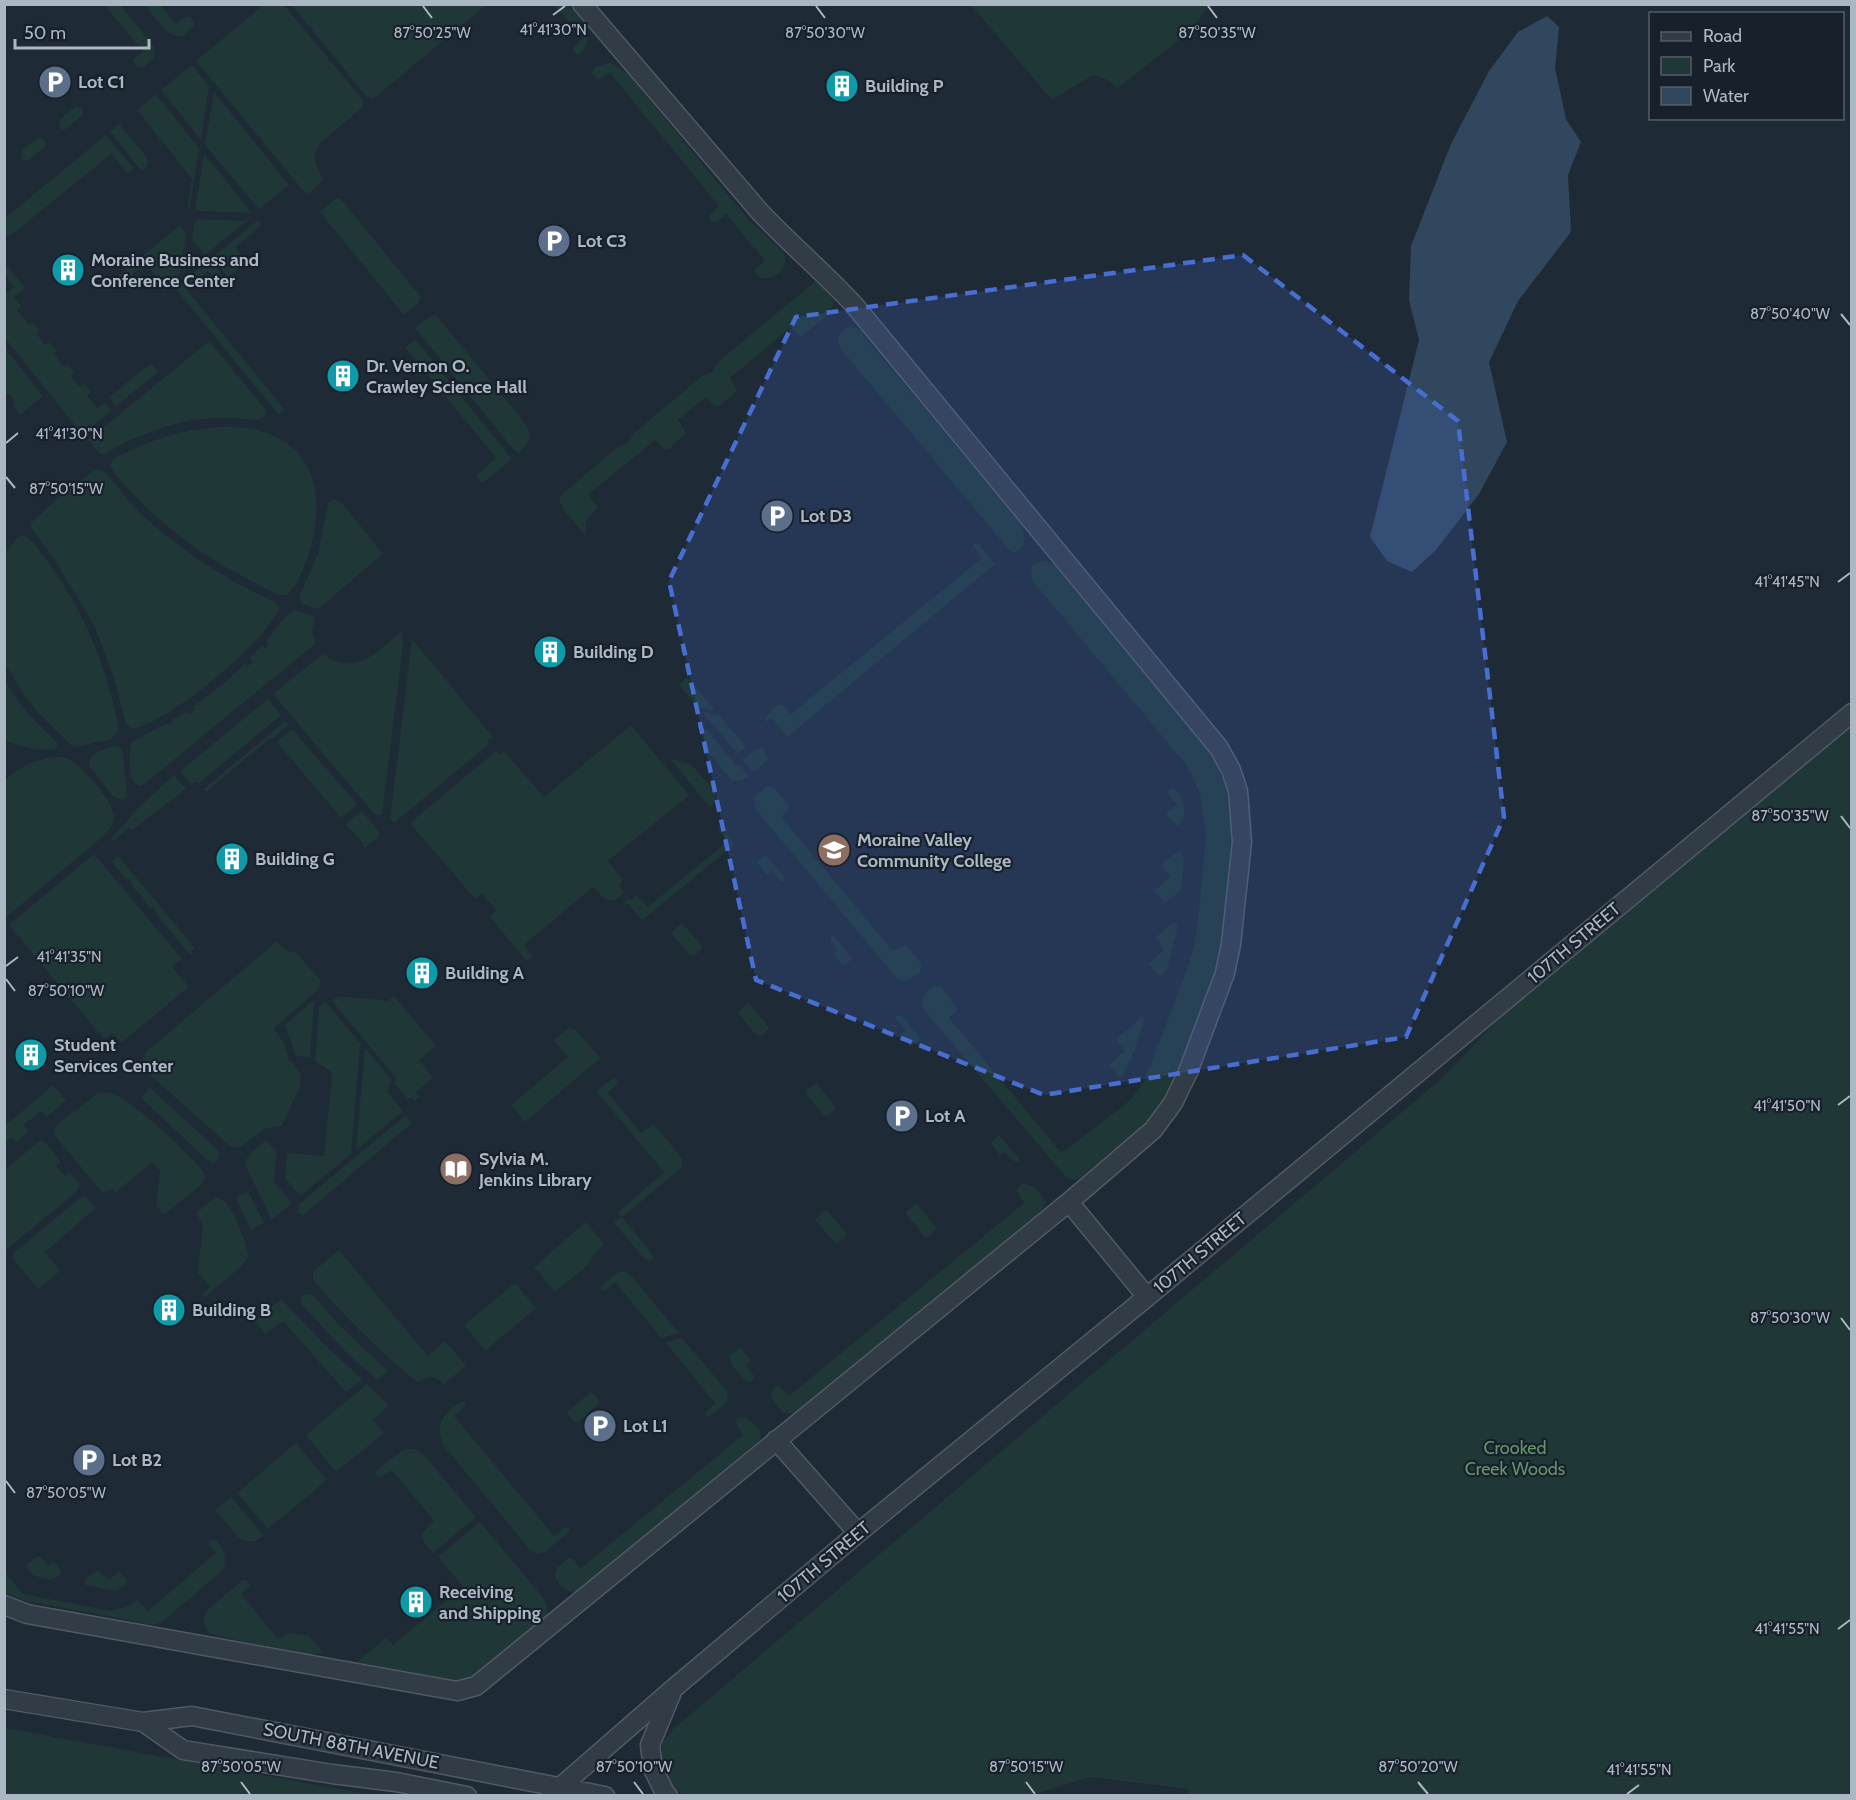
<svg xmlns="http://www.w3.org/2000/svg" width="1856" height="1800" viewBox="0 0 1856 1800" font-family="Cabin,sans-serif">
<style>
.green{fill:#203737}
.water{fill:#31475e}
.lines{fill:none;stroke-linecap:round;stroke-linejoin:round}
.minor-casing{stroke:#4f5a65;stroke-width:21}
.minor{stroke:#323c47;stroke-width:18}
.marked{fill:#486ed2;fill-opacity:0.2;stroke:#486ed2;stroke-width:4.5;stroke-dasharray:12 8;stroke-linejoin:round}
.ticks{fill:none;stroke:#acb7c4;stroke-width:2}
.labels{text-anchor:middle;stroke-width:4.5;stroke-linejoin:round;paint-order:stroke}
.poi-label{font-size:18px;font-weight:bold;fill:#acb7c4;stroke:#18212b;text-anchor:start}
.street-label{font-size:18px;fill:#acb7c4;stroke:#18212b}
.park-label{font-size:18px;fill:#63956b;stroke:#18212b}
.ticks-label{font-size:15px;text-anchor:middle;fill:#acb7c4;stroke:#18212b;stroke-width:4.5;stroke-linejoin:round;paint-order:stroke}
</style>
<rect width="100%" height="100%" fill="#1e2a36"/>
<path class="green" d="M265,4L284,5L362,99L363,107L320,143C311,157 315,167 324,179L307,195L196,61Z
M104,5H120L155,48L153,59L143,68L137,67L134,62V59L143,51Z
M145,5H160L176,24L183,18L190,17L194,23V26C190,29 186,34 182,36C169,41 152,13 145,5Z
M292,5H486L373,99L366,96Z
M554,5H568C580,19 599,37 579,55L576,54L573,50L574,47L583,38Z
M971,5H1210L1190,31L1118,88L1106,79L1093,75L1052,100Z
M607,63L613,64L628,74L748,219L783,252L785,256V265C780,275 769,281 758,277L754,270L765,261L726,214L716,223L710,221V215L719,206L610,73L598,80L592,74L594,68Z
M192,65L209,86L201,140L161,90Z
M214,92L289,185L259,209L205,145Z
M156,94L199,148L190,207L187,209L192,179L137,110Z
M75,107L82,108L83,115L66,129H61L59,126L60,119Z
M119,124L146,156L148,163L144,171L139,168L110,132Z
M106,135L134,169L128,174L111,154L9,237L5,231V218Z
M41,137L46,142L44,148L29,160H23L21,157L22,150L37,138Z
M204,154L252,213L198,211L195,208Z
M340,198L421,297L418,303L404,315L320,212L334,200Z
M198,219L246,221L205,255L192,239L195,222Z
M258,220L262,225L235,247L247,262L228,277L212,258Z
M180,225L186,233L180,274L165,287L146,264L119,285L114,279Z
M209,260L225,279L219,284L208,271L187,290L285,410L279,415L175,288Z
M5,263L25,288L14,297L21,306L17,310L29,325L33,322L39,330L36,333L45,345L49,342L57,351L54,354L63,366L67,364L74,373L71,376L80,387L84,384L91,392L87,395L97,408L105,402L111,411L82,434L5,338V295L14,287L5,275Z
M816,281L826,289L834,301L830,313L802,336H799L791,327L730,378L737,389L736,392L720,406H715L706,397L678,420L686,433L669,449H664L655,440L588,495L598,507L586,521V536L566,513L559,500L561,495L618,447L629,442L634,433L702,376L712,372L720,360Z
M436,315L525,423L528,428L530,440L519,453L514,450L415,328L430,316Z
M848,327L857,328L860,331L1021,524C1026,535 1027,549 1014,553L1010,551L840,348L838,338L840,333Z
M415,339L512,459L484,482L480,481L476,476L496,458L405,347Z
M209,341L265,409L266,412L263,418L257,420L233,418H213L192,420L167,426L127,441L104,455L99,453L88,440Z
M5,348L43,396L20,415L12,405L15,402L9,393L5,395Z
M151,363L158,372L116,406L109,397Z
M220,427C237,427 254,427 270,434C321,454 324,510 308,556C303,569 298,587 286,595H278C227,569 188,547 147,508C134,495 119,481 110,466L113,459C151,440 178,430 220,427Z
M98,469C110,473 119,490 127,499C136,509 146,519 157,528C193,558 232,583 275,602L279,608C266,643 169,722 132,729L126,724L113,675L94,625L56,562L31,527V523L58,498L92,472Z
M333,499L342,503L383,554L318,609L302,604L299,597L318,554L328,504Z
M22,535C31,538 36,546 42,554C77,599 101,651 114,707C116,716 120,726 117,734L109,740L73,747L36,710L25,696L5,664V553L17,538Z
M975,543L979,544L995,564L787,737L772,718L766,722L765,719C769,713 773,706 781,704L791,714L982,558L973,546Z
M1045,561L1054,564L1059,569L1208,751L1217,765L1227,792L1232,822L1224,925L1215,971L1174,1080L1165,1098L1144,1124L1078,1179C1073,1180 1070,1180 1065,1176L924,1010C919,998 926,993 934,986L941,987L957,1008L956,1012L949,1018L1059,1150L1062,1151L1066,1150L1129,1101L1136,1093L1144,1082L1182,983L1193,950L1197,929L1206,837L1200,794L1188,767L1032,580L1031,574L1032,566L1038,562Z
M295,610L315,616L312,631L315,644L143,785L139,786C135,783 133,783 132,778C129,771 129,749 132,742L167,723L169,725L173,722L172,720L187,711L189,714L195,710L193,707L222,685L245,664L248,666L253,662L250,658L262,646L265,648L269,644L266,641L286,616Z
M402,631L403,645L382,815L376,816L273,694L323,654C355,678 378,651 402,631Z
M412,639L493,737L487,741L489,744L394,823L390,819Z
M687,677L715,710L698,708L679,685Z
M5,680C17,704 37,724 57,742V748C41,753 19,746 5,740Z
M268,699L281,715L199,783L197,781L191,784L180,771Z
M1851,708V1795L1191,1796L1188,1789L1090,1777L1029,1796H685L672,1787L662,1765V1744L672,1730L1440,1080L1492,1026L1482,1013Z
M702,712L719,715L746,747L738,754Z
M284,722H287L288,725L273,738L271,737L206,792L204,789Z
M631,725L689,795L608,861L623,880L619,885L624,892L614,901L604,899L593,887L524,945L532,955V958L526,960L490,917L496,910L482,894L475,899L410,823L496,751L500,755L504,751L544,797Z
M292,729L356,803V806L341,818L277,742Z
M707,730L736,765L738,764L749,776L740,781L732,780L729,777L709,753L705,743L704,731Z
M115,746L120,748L123,752L127,794V797L122,800L113,796L89,766C89,750 103,750 115,746Z
M763,748L768,758L766,761L753,772L743,760L756,750Z
M56,757C61,757 65,757 70,760C81,765 110,799 113,811C115,819 112,827 107,833L5,918V780C20,766 36,759 56,757Z
M672,759L691,764L714,791L716,801L710,808L671,760Z
M174,775L186,789L132,830L129,828L112,842L110,840L141,805Z
M767,786L774,787L789,806L788,810L781,817L893,951L904,945L908,947L922,964L920,972C912,978 905,985 896,977L756,810L754,797Z
M1173,787C1184,794 1189,816 1179,825H1176L1166,814L1177,804L1169,795L1168,791Z
M362,811L379,832L378,838L364,848L362,842L345,824L360,812Z
M719,826L735,844L644,919H641L628,904L623,903L629,898L631,900L637,896L648,907L727,842L719,831Z
M1176,852H1180L1184,857L1181,890L1165,903L1154,891L1170,877L1162,866V864Z
M94,854L182,959L172,967L189,987L121,1043L113,1033L104,1039L9,925Z
M766,855L785,878V881H780L772,871L767,875L757,862Z
M118,856L195,948L191,951L193,953L191,956L156,914L157,913L153,907L150,908L140,893L139,894L132,886L133,884L128,878L126,879L111,861Z
M1173,923L1177,925V930L1167,969L1161,976L1158,975L1149,964L1164,950L1156,937Z
M680,924H683L702,946L701,950L694,956L690,955L672,934L673,930Z
M833,935L852,958L846,965H842L834,954L838,950L831,941V936Z
M276,942L289,952H296L321,981L319,989L274,1028L285,1045L289,1061H291L301,1074L300,1090H298L282,1126L266,1128L240,1147L232,1148L151,1076L146,1070L143,1059L147,1051Z
M338,996L388,1001L394,996L436,1046L419,1060L433,1078L416,1092L420,1097L415,1101L411,1097L408,1099L395,1084L396,1078L332,1001Z
M314,1000L310,1057L296,1056L285,1025Z
M325,1001L360,1043L351,1154L300,1196L285,1178L287,1153L324,1156L332,1076L330,1071L315,1061L319,1007Z
M747,1004H750L768,1026V1030L761,1036L756,1035L739,1014V1011Z
M897,1015L902,1016L919,1037V1041L912,1046H909L900,1035L906,1030L896,1019Z
M1142,1017L1144,1020L1143,1024C1137,1041 1132,1061 1122,1076L1119,1077L1109,1065L1125,1051L1116,1039Z
M569,1028L576,1030L599,1057V1059L525,1122L511,1105L568,1057L554,1040Z
M365,1048L391,1079L388,1092L403,1111L356,1150Z
M615,1077L618,1083L608,1093L641,1133L652,1125L656,1126L682,1159V1166L677,1172L622,1217L653,1255V1259L649,1261L645,1259L614,1223L621,1217L618,1212L664,1172L596,1091Z
M814,1084H817L835,1106V1110L828,1116L824,1115L806,1094L807,1090Z
M53,1085L66,1101L47,1117L41,1111L24,1125L29,1132L16,1142L11,1137L5,1142V1126Z
M150,1088L218,1150L220,1155L216,1162L213,1163L206,1159L141,1098Z
M109,1092C135,1101 185,1150 204,1172L205,1178L201,1185L164,1215L156,1206L160,1171L152,1162L115,1193L113,1190L102,1192L55,1136L54,1128L74,1111L75,1112L96,1094Z
M406,1115L412,1123L302,1216L298,1212L299,1204Z
M999,1135L1019,1158V1162L1014,1161L1005,1152L1000,1155L992,1145V1141Z
M41,1140L45,1142L61,1162L56,1166L65,1176L70,1172L78,1182L79,1188L75,1193L7,1249L4,1247L5,1169Z
M266,1140L277,1152L274,1182L292,1203L272,1220L245,1165C246,1154 258,1147 266,1140Z
M1022,1184C1033,1183 1042,1192 1045,1203L1041,1211L800,1409L791,1414L782,1412L771,1397V1393L776,1386H779L789,1396L1024,1203L1016,1190Z
M248,1191L264,1223L251,1230L236,1198Z
M85,1196L96,1208L45,1252L60,1271L38,1289L13,1259V1254L81,1197Z
M215,1198C220,1198 220,1198 224,1201C233,1209 248,1245 248,1257L242,1266L205,1297L202,1294L210,1287L198,1273L203,1224L196,1213Z
M914,1205H918L936,1227L935,1231L929,1237L924,1236L907,1215V1211Z
M824,1211H827L846,1233L845,1237L838,1243L834,1242L816,1221V1219Z
M586,1222L604,1244L593,1256L588,1265L555,1292L534,1267Z
M339,1250L428,1356L445,1341L466,1366L444,1384C429,1372 432,1378 417,1382C379,1351 345,1317 313,1280V1272Z
M622,1271L627,1273L634,1279L679,1333L661,1338L615,1282L605,1291L601,1290V1286L615,1274Z
M515,1283L536,1308L485,1351L464,1325Z
M306,1293L313,1295L339,1325L389,1372L382,1375L377,1380L347,1353L301,1304V1298Z
M281,1299L328,1348L362,1379L346,1392L283,1321L265,1334L254,1321Z
M682,1338L727,1391C730,1403 719,1409 710,1416L708,1417L705,1413L715,1403L665,1342Z
M738,1349H742L751,1361L746,1365L754,1376V1379L750,1382C742,1379 730,1365 729,1356Z
M367,1384L389,1405L373,1420L384,1433L336,1472L306,1435Z
M590,1393H593L599,1401V1404L578,1422H575L568,1414V1411Z
M463,1401L465,1402L466,1406L454,1416L554,1536L565,1527L569,1528V1532L545,1552L537,1554L530,1550L443,1445C435,1422 443,1413 463,1401Z
M746,1417L760,1430L761,1439L757,1444L580,1590C567,1595 559,1588 555,1575L557,1568L569,1558H572L581,1568L743,1435L735,1422L738,1418Z
M296,1443L327,1480L268,1529L237,1493Z
M405,1449H414L422,1453L476,1517L433,1553L423,1541L422,1533L434,1521L392,1470L380,1478L376,1474L377,1469Z
M231,1497L264,1536C255,1543 248,1543 238,1537L215,1510Z
M480,1522L545,1600L548,1613L543,1620L477,1674L466,1680H449L357,1662L386,1638L393,1645L463,1587L438,1557Z
M213,1539L216,1540C224,1550 228,1559 222,1571L163,1621L154,1625L22,1600L5,1592V1572L23,1594L111,1611L126,1607L137,1600L148,1611L216,1553L209,1544L210,1540Z
M40,1556L49,1566L54,1562L61,1571L60,1575L51,1580C41,1578 28,1576 26,1565L36,1557Z
M98,1570L109,1580L119,1571L127,1580L126,1584L116,1591L86,1585L84,1583L86,1579Z
M243,1580H247L250,1586L241,1594L278,1639L288,1633L309,1636L323,1652L312,1655L217,1636L208,1632L203,1621L208,1609Z
M4,1728H5L372,1795H5Z"/>
<path class="water" d="M1547,16L1559,27L1555,68L1566,119L1581,142L1568,175L1571,232L1518,301L1489,362L1507,442L1479,494L1436,550L1412,572L1387,561L1370,537L1419,340L1409,300L1411,246L1451,144L1489,71L1518,32Z"/>
<g class="lines">
<defs>
<path id="minor" d="M1069,1202L1147,1297
M776,1440L858,1533
M4,1605L27,1614L457,1691L476,1686L1069,1202L1153,1130L1173,1103L1188,1072L1225,973L1231,944L1242,842L1238,791L1231,770L1219,748L855,306C825,273 791,245 760,212L582,4
M4,1699L143,1722L192,1716L605,1796
M143,1722L183,1750L332,1774L396,1782L467,1796
M550,1796L674,1688L858,1533L1147,1297L1852,713
M668,1796L665,1793L653,1769L650,1745L672,1692"/>
</defs>
<use href="#minor" class="minor-casing"/>
<use href="#minor" class="minor"/>
</g>
<path class="marked" d="M1243,255L1458,421L1504,817L1406,1037L1044,1095L756,980L669,581L796,317Z"/>
<path class="ticks" d="M423,6L432,18M816,6L825,18M1208,6L1217,18M553,15L565,6M1841,314L1850,325M6,443L18,433M6,477L15,488M1838,582L1850,573M1841,816L1850,828M6,966L18,957M6,979L15,991M1838,1105L1850,1096M1841,1318L1850,1330M6,1481L15,1493M1838,1629L1850,1620M241,1782L250,1794M634,1782L643,1794M1026,1782L1035,1794M1418,1782L1428,1794M1627,1794L1639,1785"/>
<defs>
<symbol id="parking-disc" viewBox="-11 -11 22 22"><circle r="9.5" fill="#5c6f8a" stroke="#18212b"/><path d="M-3.5-5.5H1a3.5 3.5 0 0 1 0 7H-1V5.5H-3.5ZM-1-3.4V-.6H.8a1.4 1.4 0 0 0 0-2.8Z" fill="#fff"/></symbol>
<symbol id="building-disc" viewBox="-11 -11 22 22"><circle r="9.5" fill="#0f9aa8" stroke="#18212b"/><path d="M-4-6H4V6H1V3H-1V6H-4ZM-2.5-4.3h1.7v1.8h-1.7ZM.8-4.3h1.7v1.8H.8ZM-2.5-1h1.7V.8h-1.7ZM.8-1h1.7V.8H.8Z" fill="#fff"/></symbol>
<symbol id="university-disc" viewBox="-11 -11 22 22"><circle r="9.5" fill="#8d6e63" stroke="#18212b"/><path d="M0-5L7-2L0 1L-7-2ZM-4 1L0 2.5L4 1V4Q0 6-4 4Z" fill="#fff"/></symbol>
<symbol id="library-disc" viewBox="-11 -11 22 22"><circle r="9.5" fill="#8d6e63" stroke="#18212b"/><path d="M-6-4Q-3-5.5-.7-3.5V5Q-3 3-6 4ZM6-4Q3-5.5 .7-3.5V5Q3 3 6 4Z" fill="#fff"/></symbol>
</defs>
<g fill-rule="evenodd">
<use href="#parking-disc" x="36" y="63" width="38" height="38"/>
<use href="#building-disc" x="823" y="67" width="38" height="38"/>
<use href="#parking-disc" x="535" y="222" width="38" height="38"/>
<use href="#building-disc" x="49" y="251" width="38" height="38"/>
<use href="#building-disc" x="324" y="357" width="38" height="38"/>
<use href="#parking-disc" x="758" y="497" width="38" height="38"/>
<use href="#building-disc" x="531" y="633" width="38" height="38"/>
<use href="#university-disc" x="815" y="831" width="38" height="38"/>
<use href="#building-disc" x="213" y="840" width="38" height="38"/>
<use href="#building-disc" x="403" y="954" width="38" height="38"/>
<use href="#building-disc" x="12" y="1036" width="38" height="38"/>
<use href="#parking-disc" x="883" y="1097" width="38" height="38"/>
<use href="#library-disc" x="437" y="1150" width="38" height="38"/>
<use href="#building-disc" x="150" y="1291" width="38" height="38"/>
<use href="#parking-disc" x="581" y="1407" width="38" height="38"/>
<use href="#parking-disc" x="70" y="1441" width="38" height="38"/>
<use href="#building-disc" x="397" y="1583" width="38" height="38"/>
</g>
<g class="labels">
<g class="poi-label">
<text x="78" y="88">Lot C1</text>
<text x="865" y="92">Building P</text>
<text x="577" y="247">Lot C3</text>
<text x="91" y="266">Moraine Business and<tspan x="91" dy="21">Conference Center</tspan></text>
<text x="366" y="372">Dr. Vernon O.<tspan x="366" dy="21">Crawley Science Hall</tspan></text>
<text x="800" y="522">Lot D3</text>
<text x="573" y="658">Building D</text>
<text x="857" y="846">Moraine Valley<tspan x="857" dy="21">Community College</tspan></text>
<text x="255" y="865">Building G</text>
<text x="445" y="979">Building A</text>
<text x="54" y="1051">Student<tspan x="54" dy="21">Services Center</tspan></text>
<text x="925" y="1122">Lot A</text>
<text x="479" y="1165">Sylvia M.<tspan x="479" dy="21">Jenkins Library</tspan></text>
<text x="192" y="1316">Building B</text>
<text x="623" y="1432">Lot L1</text>
<text x="112" y="1466">Lot B2</text>
<text x="439" y="1598">Receiving<tspan x="439" dy="21">and Shipping</tspan></text>
</g>
<g class="street-label">
<text transform="translate(1574 943) rotate(-40)" y="6">107TH STREET</text>
<text transform="translate(1200 1253) rotate(-40)" y="6">107TH STREET</text>
<text transform="translate(824 1562) rotate(-40)" y="6">107TH STREET</text>
<text transform="translate(351 1746) rotate(11)" y="6">SOUTH 88TH AVENUE</text>
</g>
<g class="park-label">
<text x="1515" y="1454">Crooked<tspan x="1515" dy="21">Creek Woods</tspan></text>
</g>
</g>
<g class="ticks-label">
<text x="553" y="35">41°41'30"N</text>
<text x="432" y="38">87°50'25"W</text>
<text x="1217" y="38">87°50'35"W</text>
<text x="825" y="38">87°50'30"W</text>
<text x="1790" y="319">87°50'40"W</text>
<text x="69" y="439">41°41'30"N</text>
<text x="66" y="494">87°50'15"W</text>
<text x="1787" y="587">41°41'45"N</text>
<text x="1790" y="821">87°50'35"W</text>
<text x="69" y="962">41°41'35"N</text>
<text x="66" y="996">87°50'10"W</text>
<text x="1787" y="1111">41°41'50"N</text>
<text x="1790" y="1323">87°50'30"W</text>
<text x="66" y="1498">87°50'05"W</text>
<text x="1787" y="1634">41°41'55"N</text>
<text x="241" y="1772">87°50'05"W</text>
<text x="634" y="1772">87°50'10"W</text>
<text x="1026" y="1772">87°50'15"W</text>
<text x="1418" y="1772">87°50'20"W</text>
<text x="1639" y="1775">41°41'55"N</text>
</g>
<rect width="1856" height="1800" fill="none" stroke="#acb7c4" stroke-width="12"/>
<rect x="1649" y="12" width="195" height="108" fill="#18212b" stroke="#535d68" stroke-width="1.5"/>
<rect x="1661" y="32" width="30" height="9" fill="#323c47" stroke="#535d68" stroke-width="1.5"/>
<text x="1703" y="42" font-size="18" fill="#acb7c4">Road</text>
<rect x="1661" y="57" width="30" height="18" fill="#203737" stroke="#535d68" stroke-width="1.5"/>
<text x="1703" y="72" font-size="18" fill="#acb7c4">Park</text>
<rect x="1661" y="87" width="30" height="18" fill="#31475e" stroke="#535d68" stroke-width="1.5"/>
<text x="1703" y="102" font-size="18" fill="#acb7c4">Water</text>
<path d="M15 39v9h134v-9" fill="none" stroke="#acb7c4" stroke-width="3"/>
<text x="24" y="39" font-size="18" fill="#acb7c4" stroke="#18212b" stroke-width="4.5" paint-order="stroke">50 m</text>
</svg>
